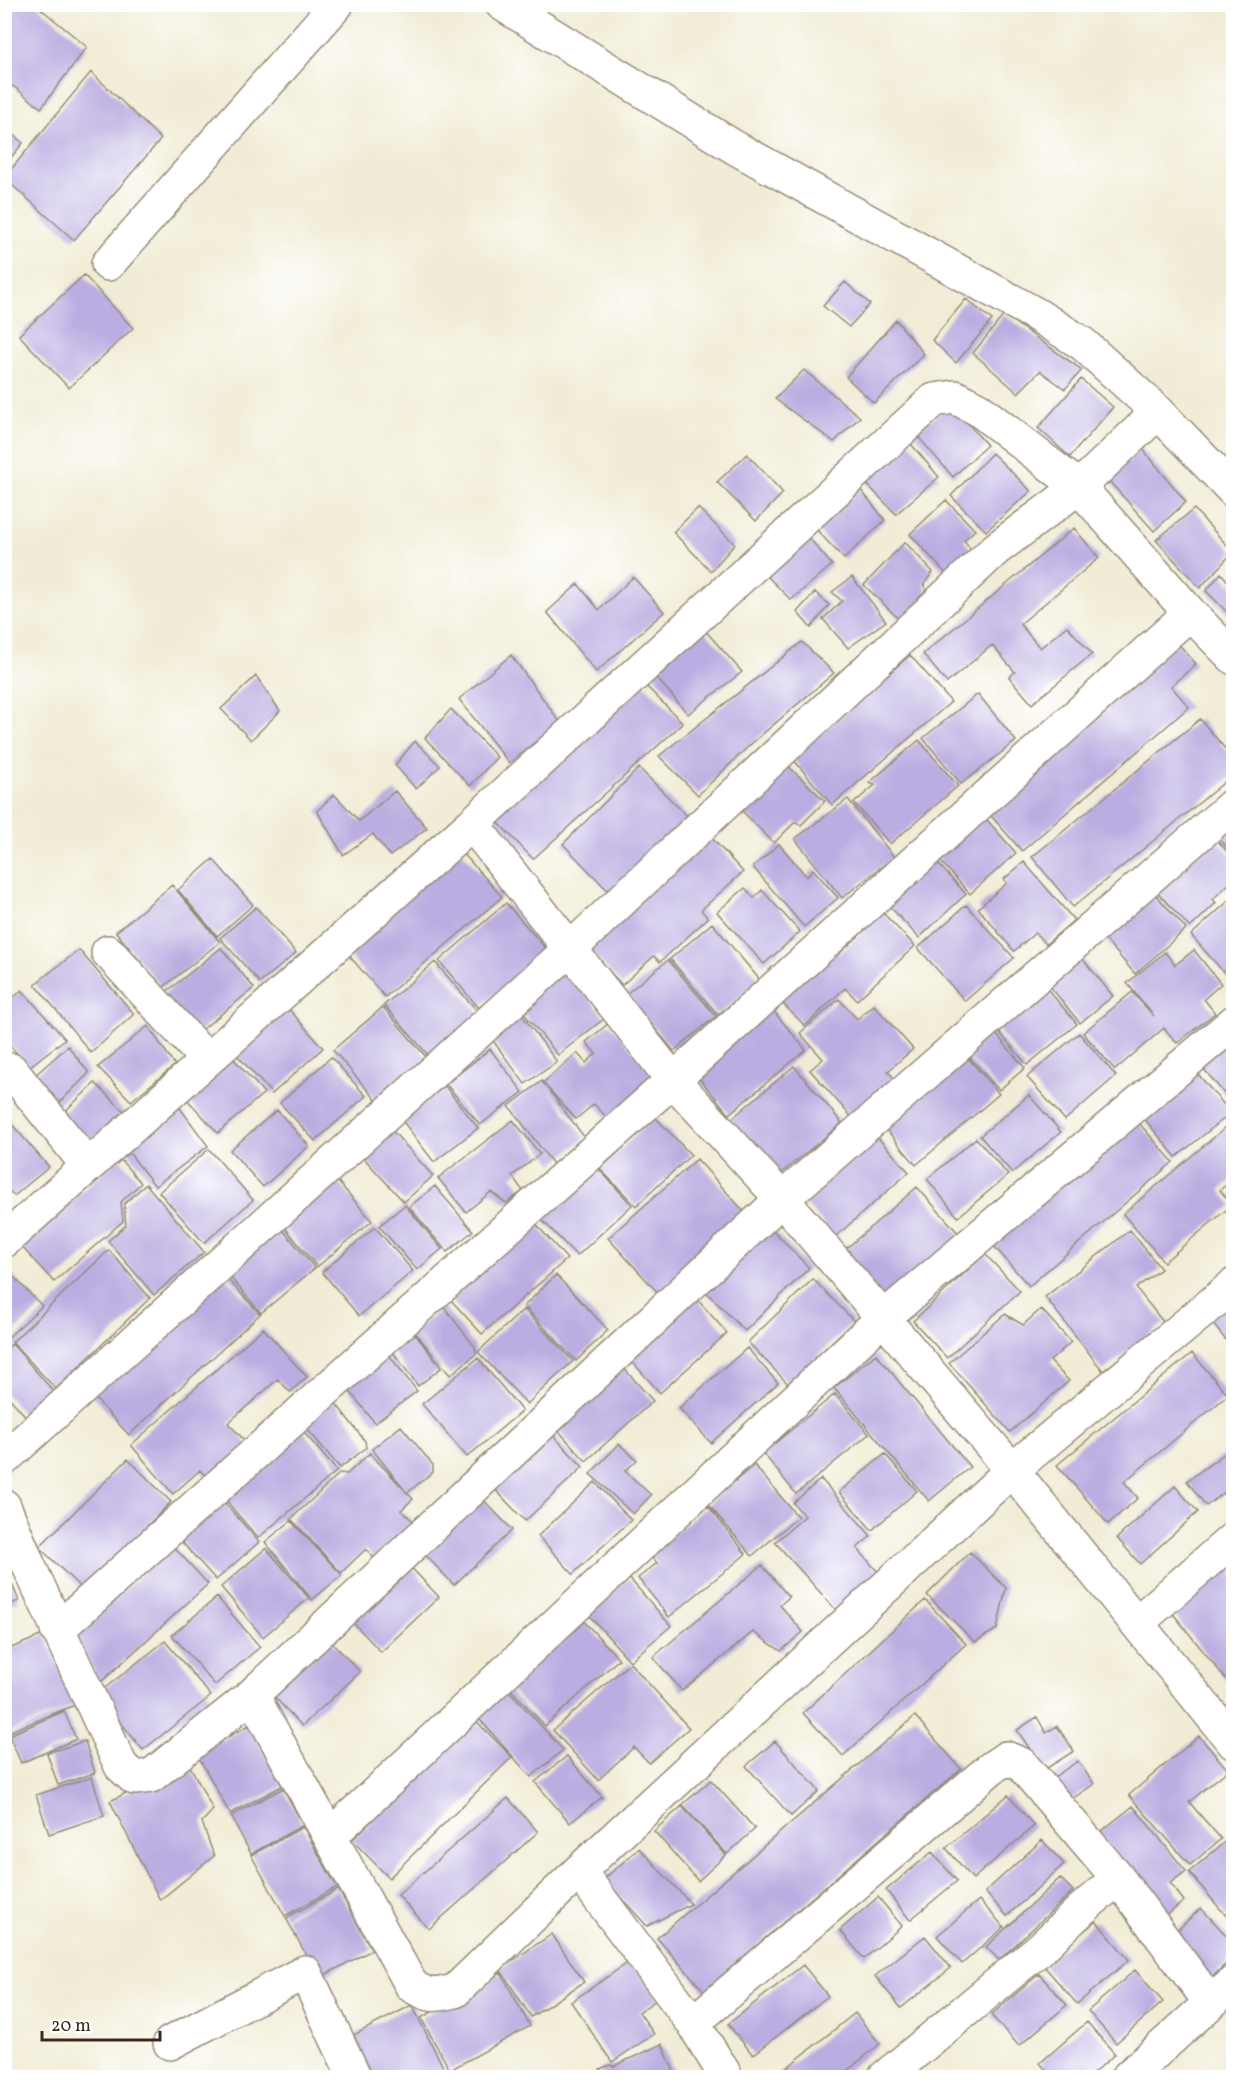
<svg xmlns="http://www.w3.org/2000/svg" width="1238" height="2082" viewBox="0 0 1238 2082" font-family="Vollkorn,serif">
<style>
.building{fill:#baade1}
.lines{fill:none;stroke-linecap:round;stroke-linejoin:round}
.minor-casing{stroke:#968b7a;stroke-width:36}
.minor{stroke:#fff;stroke-width:33}
</style>
<rect width="100%" height="100%" fill="#fff"/>
<filter id="ink" filterUnits="userSpaceOnUse"><feTurbulence type="fractalNoise" baseFrequency=".0167" numOctaves="2"/><feDisplacementMap in="SourceGraphic" scale="12" xChannelSelector="R" yChannelSelector="G"/><feConvolveMatrix kernelMatrix="1 2 1 2 8 2 1 2 1" color-interpolation-filters="sRGB"/></filter>
<filter id="wash" filterUnits="userSpaceOnUse"><feTurbulence type="fractalNoise" baseFrequency=".008" numOctaves="4" result="noise"/><feDisplacementMap in="SourceGraphic" scale="24" xChannelSelector="R" yChannelSelector="G"/><feGaussianBlur stdDeviation="1.35" result="paint"/><feColorMatrix in="noise" values="0 0 0 0 0 0 0 0 0 0 0 0 0 0 0 0 0 1.4 0 .05"/><feComposite in="paint" operator="in"/></filter>
<g filter="url(#wash)">
<rect width="100%" height="100%" fill="#f1ecd5"/>
<g id="blocks">
<path class="building" d="M4,4H35L87,47L41,108L4,79Z
M91,72L161,139L74,240L4,178Z
M4,127L23,143L4,166Z
M84,275L133,328L69,388L19,335Z
M845,282L870,304L849,327L823,306Z
M966,299L992,320L956,363L932,340Z
M1004,315L1082,370L1065,389L1040,371L1018,393L973,353Z
M896,320L924,354L874,403L846,377Z
M804,370L860,417L834,442L775,399Z
M1081,379L1113,407L1070,457L1038,428Z
M951,405L987,445L953,477L914,432Z
M906,438L939,477L896,514L861,478Z
M1142,448L1186,502L1154,531L1108,480Z
M992,453L1031,491L986,531L951,496Z
M747,454L783,493L756,521L717,482Z
M856,484L885,520L844,559L814,527Z
M946,500L975,530L964,540L972,551L948,576L910,534Z
M698,508L735,544L711,571L673,532Z
M1194,509L1233,552L1200,588L1156,540Z
M1074,528L1099,558L1020,624L1040,648L1067,626L1092,654L1032,704L1009,677L1015,672L992,645L947,683L923,654Z
M802,530L832,565L791,600L760,569Z
M905,542L933,572L924,584L928,595L899,619L864,585Z
M1221,573L1230,584L1233,581V618L1206,591Z
M633,577L664,612L596,672L547,612L578,584L599,610Z
M852,577L886,621L848,648L823,619L842,601L832,592Z
M815,592L829,605L811,628L797,612Z
M702,627L742,672L688,714L650,670Z
M1176,641L1196,664L1171,686L1189,707L1022,851L984,808Z
M802,642L834,673L751,744L698,795L659,756Z
M511,655L560,722L509,763L459,699Z
M910,655L951,702L832,805L792,758Z
M256,676L280,711L251,740L221,709Z
M641,681L683,723L533,859L493,817Z
M978,694L1016,741L961,784L923,738Z
M451,709L497,757L470,786L425,738Z
M1200,719L1233,758V775L1073,907L1032,857Z
M919,740L958,786L890,844L854,803L875,785L869,783Z
M415,741L440,766L416,789L395,765Z
M785,763L825,801L801,825L795,822L774,843L740,809Z
M639,768L692,821L613,896L563,844Z
M395,791L427,828L390,856L373,834L343,855L317,811L334,794L359,821Z
M848,799L894,857L842,898L795,839Z
M1233,810V854L1211,830Z
M980,812L1016,853L970,894L934,854Z
M1209,831L1233,858V880L1213,899L1216,903L1190,928L1150,884Z
M709,835L743,872L701,910L708,918L660,962L654,956L622,985L586,946Z
M779,844L807,877L813,869L838,898L804,927L753,867Z
M461,851L502,897L385,997L345,951Z
M932,857L966,894L919,938L884,900Z
M213,859L253,905L217,936L178,890Z
M1024,862L1074,920L1046,944L1035,933L1014,951L978,908L1007,883L1004,879Z
M172,885L220,942L162,988L116,932Z
M1149,887L1186,929L1135,974L1098,931Z
M745,888L754,898L762,890L800,932L764,964L717,912Z
M1233,897V983L1191,935Z
M506,903L547,950L479,1008L439,961Z
M966,905L1014,958L965,1001L918,948Z
M256,907L296,953L260,983L220,938Z
M883,913L915,946L857,1000L845,988L805,1026L776,997L830,945L839,954Z
M712,923L760,980L718,1015L670,959Z
M221,948L254,988L195,1035L161,996Z
M79,950L134,1014L91,1053L35,984Z
M1194,950L1221,984L1204,999L1215,1013L1177,1043L1164,1028L1115,1070L1083,1033L1132,992L1154,1016L1127,983L1165,952L1175,965Z
M1077,952L1113,996L1080,1023L1044,979Z
M668,960L716,1016L674,1051L626,994Z
M435,962L479,1013L429,1056L384,1005Z
M555,974H570L605,1018L558,1055L517,1005Z
M1045,986L1077,1024L1027,1065L995,1027Z
M22,990L65,1039L29,1067L4,1039V1006Z
M839,999L857,1019L874,1005L913,1049L888,1071L897,1082L854,1120L810,1070L823,1059L800,1033Z
M383,1007L427,1058L377,1101L333,1050Z
M516,1007L557,1062L525,1084L485,1030Z
M771,1008L806,1050L729,1114L694,1072Z
M289,1009L323,1048L272,1094L237,1055Z
M609,1023L656,1077L608,1119L594,1104L576,1119L543,1083L577,1053L586,1063L596,1054L586,1042Z
M148,1026L175,1065L131,1101L98,1067Z
M991,1028L1025,1068L999,1090L964,1051Z
M1233,1032V1102L1232,1103L1198,1062Z
M1079,1033L1116,1076L1065,1120L1027,1077Z
M68,1046L89,1073L55,1107L33,1077Z
M490,1049L523,1092L480,1125L446,1084Z
M963,1052L999,1094L916,1165L880,1122Z
M231,1056L264,1093L218,1133L185,1097Z
M331,1057L366,1096L315,1141L280,1103Z
M794,1066L842,1123L778,1176L730,1120Z
M1192,1067L1231,1113L1176,1157L1138,1111Z
M542,1081L585,1138L553,1164L509,1106Z
M95,1083L125,1112L89,1143L62,1114Z
M445,1086L478,1128L434,1162L401,1119Z
M1029,1095L1061,1132L1012,1173L980,1136Z
M177,1104L208,1146L155,1186L123,1145Z
M277,1110L309,1146L263,1187L230,1150Z
M1132,1115L1173,1162L1029,1286L993,1245Z
M655,1117L691,1155L636,1206L600,1169Z
M513,1120L540,1154L512,1176L523,1191L506,1203L491,1192L466,1212L438,1178Z
M9,1121L49,1167L14,1196L4,1185V1125Z
M1233,1121V1179L1220,1190L1232,1205L1164,1262L1123,1214Z
M389,1127L433,1176L404,1202L360,1154Z
M870,1129L909,1172L835,1237L796,1193Z
M976,1138L1008,1175L958,1217L927,1179Z
M209,1149L253,1200L204,1243L159,1192Z
M119,1158L141,1183L121,1202L123,1221L54,1282L21,1246Z
M697,1159L747,1215L659,1294L608,1238Z
M597,1167L632,1205L577,1256L541,1219Z
M334,1177L372,1221L317,1267L281,1223Z
M146,1184L204,1252L154,1295L108,1241L126,1225L124,1204Z
M435,1186L473,1231L447,1252L409,1207Z
M917,1187L960,1235L884,1301L841,1253Z
M405,1205L442,1249L417,1270L379,1226Z
M535,1223L567,1259L482,1334L449,1298Z
M278,1224L315,1268L261,1313L224,1270Z
M769,1226L809,1268L745,1331L704,1290Z
M375,1227L413,1271L359,1316L322,1272Z
M1130,1230L1161,1269L1136,1288L1164,1323L1103,1371L1045,1297Z
M109,1250L150,1298L56,1389L12,1342Z
M985,1254L1020,1291L947,1358L913,1321Z
M4,1267L42,1306L4,1341Z
M220,1271L260,1314L129,1435L89,1392Z
M556,1275L608,1330L576,1361L524,1306Z
M813,1279L854,1321L788,1384L748,1342Z
M696,1298L727,1333L660,1393L629,1358Z
M1233,1298V1349L1208,1318Z
M444,1307L475,1347L476,1354L450,1375L414,1331Z
M524,1309L573,1361L527,1404L478,1352Z
M1041,1309L1071,1342L1050,1361L1069,1381L1010,1432L949,1363L1005,1314L1023,1325Z
M263,1328L307,1377L290,1392L278,1379L228,1423L248,1444L208,1479L200,1470L173,1494L131,1445Z
M413,1331L441,1368L418,1386L390,1348Z
M12,1344L56,1394L28,1419L5,1393V1350Z
M747,1348L778,1383L711,1443L679,1408Z
M386,1351L417,1391L375,1423L344,1384Z
M1192,1353L1228,1395L1124,1482L1138,1498L1108,1524L1057,1465Z
M876,1354L970,1467L929,1501L834,1388Z
M478,1358L522,1411L467,1457L422,1404Z
M622,1366L653,1401L586,1461L554,1426Z
M835,1394L869,1434L796,1494L763,1453Z
M334,1401L365,1441L366,1448L340,1468L304,1425Z
M401,1426L433,1465V1472L407,1493L372,1449Z
M547,1429L583,1467L525,1521L489,1483Z
M302,1430L337,1471L258,1538L223,1497Z
M619,1444L637,1460L625,1471L651,1495L633,1514L590,1474Z
M1232,1448L1233,1486L1206,1506L1187,1481Z
M370,1453L413,1499L401,1510L413,1521L374,1558L366,1549L341,1573L291,1519L340,1473L347,1474Z
M885,1454L917,1491L872,1530L839,1492Z
M128,1459L171,1502L83,1590L39,1547Z
M754,1465L798,1517L752,1556L708,1504Z
M821,1479L871,1536L857,1548L878,1572L836,1610L775,1542L805,1516L793,1503Z
M595,1482L631,1520L573,1574L538,1536Z
M1175,1486L1198,1512L1140,1564L1117,1538Z
M476,1492L512,1530L454,1585L418,1547Z
M224,1502L259,1542L216,1580L180,1540Z
M708,1506L746,1554L669,1617L638,1578L657,1563L649,1554Z
M291,1521L342,1575L312,1600L265,1542Z
M173,1546L208,1584L100,1683L75,1634Z
M266,1548L309,1598L263,1637L221,1587Z
M970,1552L1006,1588L997,1629L975,1642L927,1595Z
M403,1559L439,1597L381,1652L345,1614Z
M1230,1562L1233,1566V1688L1170,1610Z
M4,1564L19,1601L4,1606Z
M762,1565L789,1597L780,1605L803,1632L781,1651L753,1632L682,1691L653,1657Z
M629,1578L671,1626L630,1661L588,1614Z
M217,1597L260,1647L215,1685L172,1635Z
M925,1600L966,1644L843,1756L803,1713Z
M579,1616L619,1659L545,1726L505,1683Z
M45,1634L75,1705L4,1734V1651Z
M324,1634L360,1672L302,1726L266,1688Z
M165,1641L211,1696L143,1750L97,1694Z
M630,1663L689,1728L649,1763L634,1747L598,1780L553,1730Z
M504,1685L563,1750L531,1777L473,1712Z
M64,1711L76,1739L21,1763L9,1735Z
M915,1716L961,1769L704,1991L657,1938Z
M1037,1717L1046,1733L1057,1726L1074,1751L1044,1770L1017,1730Z
M475,1720L512,1757L389,1878L352,1840Z
M249,1725L282,1786L230,1814L197,1754Z
M1199,1736L1228,1770L1189,1802L1221,1839L1190,1865L1129,1795Z
M85,1741L95,1773L58,1785L47,1753Z
M775,1741L819,1791L791,1816L746,1766Z
M567,1756L602,1797L570,1823L535,1782Z
M1078,1761L1094,1784L1069,1801L1053,1778Z
M188,1762L213,1810L202,1822L214,1856L160,1900L110,1801Z
M92,1777L104,1816L49,1834L36,1795Z
M711,1780L755,1829L727,1854L682,1805Z
M283,1788L303,1825L251,1854L231,1816Z
M1008,1795L1034,1826L973,1879L946,1848Z
M508,1798L538,1832L429,1929L398,1895Z
M682,1806L726,1855L698,1881L654,1831Z
M1133,1806L1186,1871L1170,1883L1184,1901L1166,1916L1099,1833Z
M303,1827L337,1887L285,1916L251,1855Z
M1233,1835V1924L1189,1872Z
M1042,1840L1064,1864L1007,1916L985,1892Z
M639,1848L691,1904L647,1926L604,1879Z
M932,1852L957,1881L910,1920L886,1890Z
M1060,1878L1073,1891L999,1960L986,1947Z
M338,1889L372,1950L319,1978L286,1918Z
M878,1897L902,1926L864,1959L840,1930Z
M979,1900L1004,1927L962,1964L937,1936Z
M1201,1908L1233,1943V1957L1210,1979L1170,1937Z
M1096,1921L1129,1960L1077,2004L1043,1965Z
M552,1934L584,1982L531,2017L500,1969Z
M925,1936L951,1968L901,2008L875,1976Z
M632,1960L659,1998L639,2012L654,2034L612,2062L571,2002Z
M803,1965L828,1996L753,2055L728,2024Z
M1135,1970L1163,2002L1116,2043L1088,2011Z
M501,1973L530,2026L450,2070L421,2018Z
M1039,1974L1067,2005L1019,2046L991,2015Z
M412,2005L444,2069L428,2078H375L374,2076L366,2078L346,2039Z
M855,2013L880,2044L838,2078H774Z
M1087,2022L1115,2054L1088,2078H1053L1040,2063Z
M662,2044L675,2074L669,2078H604L600,2069L610,2065L614,2066Z"/>
</g>
</g>
<g filter="url(#ink)">
<use href="#blocks" fill-opacity="0" stroke="#968b7a" stroke-width="1.5"/>
<g class="lines">
<defs>
<path id="minor" d="M502,4L734,147L1037,315L1083,344L1158,412L1234,491
M108,264L337,4
M472,824L934,400L955,397L978,409L1079,487L1190,613L1234,658
M108,952L207,1060
M11,1070L88,1166
M4,1241L472,824L673,1080L782,1199L1012,1470L1234,1743
M4,1459L570,949L996,549L1079,487L1158,412
M4,1506L29,1566L121,1766L134,1778L151,1776L252,1695L782,1199L1234,804
M1137,1623L1234,1538
M57,1630L673,1080L1190,613
M252,1695L412,1986C430,1997 434,1996 455,1991L579,1871L1012,1470L1234,1285
M331,1835L882,1319L1234,1022
M579,1871L693,2023L727,2078
M693,2023L990,1769L1006,1758L1021,1764L1118,1878
M170,2043L305,1972L355,2078
M884,2078L1041,1948L1081,1910L1118,1878L1210,2002
M1127,2078L1234,1982"/>
</defs>
<use href="#minor" class="minor-casing"/>
<use href="#minor" class="minor"/>
</g>
</g>
<rect width="1238" height="2082" fill="none" stroke="#fff" stroke-width="24"/>
<path d="M42 2031v9h118v-9" fill="none" stroke="#3b2a1e" stroke-width="3"/>
<text x="51" y="2031" font-size="18" fill="#3b2a1e" stroke="#ffffff" stroke-width="4.5" paint-order="stroke">20 m</text>
</svg>
